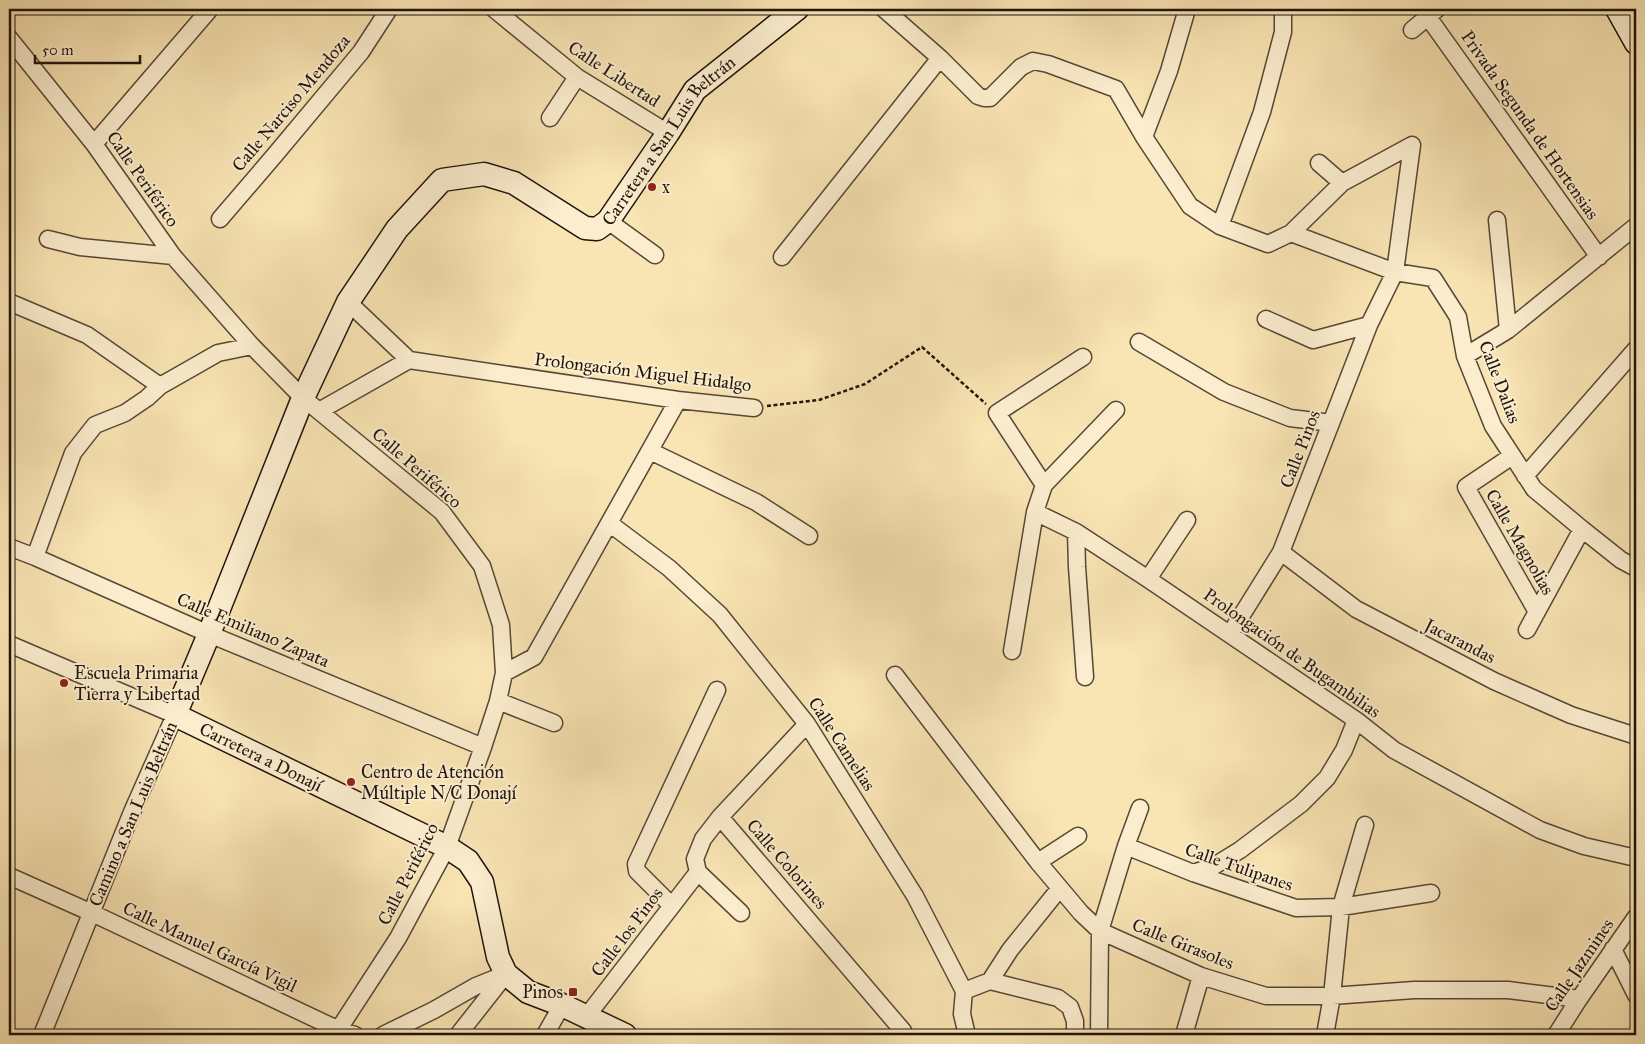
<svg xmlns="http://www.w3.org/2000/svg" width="1645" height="1044" viewBox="0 0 1645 1044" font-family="'IM FELL Great Primer',serif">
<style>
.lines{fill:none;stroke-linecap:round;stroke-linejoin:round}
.street-casing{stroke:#564836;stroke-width:19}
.secondary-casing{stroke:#1f140c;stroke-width:25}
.path{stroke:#1f140c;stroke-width:2.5;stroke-dasharray:4 2.5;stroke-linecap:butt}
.street{stroke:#fbedce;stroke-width:16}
.secondary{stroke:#fbedce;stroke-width:22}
.poi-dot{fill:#8f2418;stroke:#fbedce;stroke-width:2}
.labels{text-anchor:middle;stroke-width:4;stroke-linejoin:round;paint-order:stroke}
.street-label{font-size:18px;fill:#1f140c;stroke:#fbedce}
.poi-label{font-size:18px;fill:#1f140c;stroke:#fbedce;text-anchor:start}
</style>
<rect width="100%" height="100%" fill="#f9e4b3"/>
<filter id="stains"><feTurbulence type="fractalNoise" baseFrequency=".004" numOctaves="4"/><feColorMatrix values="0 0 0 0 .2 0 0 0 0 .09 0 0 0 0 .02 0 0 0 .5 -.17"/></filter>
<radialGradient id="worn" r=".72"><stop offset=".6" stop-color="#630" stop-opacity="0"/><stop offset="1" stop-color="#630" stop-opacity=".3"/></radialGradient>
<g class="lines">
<defs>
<path id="street" d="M494,9L577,77L668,133
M884,9L940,58L978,96L984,98H990L1021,67L1033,61L1048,64L1116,89L1144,137L1190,206L1220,226L1268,244L1291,233L1342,183L1319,163
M1428,17L1599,257
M1412,30L1437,9
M9,38L94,144L173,256L252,346L303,398L442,512L482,566L501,625L504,673L498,701L483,747L447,847L398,938L335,1035
M550,118L577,77
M1144,137L1169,71L1187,9
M94,144L210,9
M1342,183L1412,145
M220,219L274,156L361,52L389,9
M1497,220L1508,330
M608,221L655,255
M1220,226L1262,112L1283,32V9
M1291,233L1395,272L1433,278L1458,317L1465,356L1493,426L1534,489L1582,529L1621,560L1636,568
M48,239L80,247L173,256
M782,257L940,58
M9,302L87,335L160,386
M348,302L409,360
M1266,319L1313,340L1369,325
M1139,342L1224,392L1290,418L1331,423
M1465,356L1508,330L1636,226
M1083,357L997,413L1044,485L1035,512L1076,532L1148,579L1356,720L1394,750L1540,830L1584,846L1636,858
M319,411L409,360L678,400L754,408
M650,451L756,502L809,536
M1512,456L1466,487L1537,612
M1525,476L1636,349
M1044,485L1116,410
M609,523L669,568L720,615L807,724L915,896L964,991L962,1014L967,1035
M1076,532L1077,567L1085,677
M9,547L35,557L209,634L483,747
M1281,552L1356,609L1494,681L1571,715L1636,736
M35,557L73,453L95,425L125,413L147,398L160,386L218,353L252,346
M1148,579L1187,520
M1527,630L1582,529
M1230,634L1281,552L1369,325L1395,272L1412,145
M9,644L175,715L132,812L42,1035
M1012,651L1035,512
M504,673L534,657L678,400
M895,675L1038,862L1081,913L1100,931L1201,976L1266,996H1332L1414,990H1508L1579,999
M498,701L554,723
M807,724L720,817L903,1031L905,1035
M720,817L703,839L695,859L698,872L741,913
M1126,846L1193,873L1296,908L1341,907L1431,893
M1038,862L1078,836
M1193,873L1214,866L1240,850L1301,804L1327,778L1344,750L1356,720
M9,876L92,913L339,1030L355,1035
M672,906L637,871L636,864L717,690
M1613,949L1636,995
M990,981L1010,950L1060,888
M964,991L990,981L1058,998L1070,1007L1075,1021V1035
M587,1016L698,872
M383,1035L434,1010L476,986L506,974
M458,1035L506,974
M545,1035L562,1005
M1099,1035L1100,931L1126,846L1140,808
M1184,1035L1201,976
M1325,1035L1332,996L1341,907L1365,825
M1556,1035L1579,999L1636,917"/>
<g id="secondary">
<path d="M1617,9L1636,43"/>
<path id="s1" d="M625,1035L562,1005L528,992L506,974L498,957L482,882L468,861L447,847L175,715L209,634L303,398L348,302L397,229L442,180L484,174L514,183L585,228L597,229L608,221L668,133L695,90L797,9"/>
</g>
</defs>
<use href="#street" class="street-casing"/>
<use href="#secondary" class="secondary-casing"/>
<path class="path" d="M767,406L819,400L865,384L922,347L986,404"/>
<use href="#street" class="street"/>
<use href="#secondary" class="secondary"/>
</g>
<g class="poi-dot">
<circle cx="652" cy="187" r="5"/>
<circle cx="64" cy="683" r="5"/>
<circle cx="351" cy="782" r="5"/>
<rect x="568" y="987" width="10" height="10" rx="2.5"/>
</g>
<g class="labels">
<g class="street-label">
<text transform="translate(614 74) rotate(33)" y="6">Calle Libertad</text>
<text transform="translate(291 103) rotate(-50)" y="6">Calle Narciso Mendoza</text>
<text transform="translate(1530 125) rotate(55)" y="6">Privada Segunda de Hortensias</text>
<text dy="6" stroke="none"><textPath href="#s1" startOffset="1470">Carretera a San Luis Beltrán</textPath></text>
<text transform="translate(143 179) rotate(55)" y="6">Calle Periférico</text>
<text transform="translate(643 372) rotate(7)" y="6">Prolongación Miguel Hidalgo</text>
<text transform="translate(1500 382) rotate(69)" y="6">Calle Dalias</text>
<text transform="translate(1300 449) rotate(-69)" y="6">Calle Pinos</text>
<text transform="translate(417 468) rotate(41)" y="6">Calle Periférico</text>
<text transform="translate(1520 542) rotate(60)" y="6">Calle Magnolias</text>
<text transform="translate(253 630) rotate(23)" y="6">Calle Emiliano Zapata</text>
<text transform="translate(1460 641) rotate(27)" y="6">Jacarandas</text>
<text transform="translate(1292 653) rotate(35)" y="6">Prolongación de Bugambilias</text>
<text transform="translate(842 744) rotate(57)" y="6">Calle Camelias</text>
<text transform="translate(261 757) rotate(26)" y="6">Carretera a Donají</text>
<text transform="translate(133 814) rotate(-67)" y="6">Camino a San Luis Beltrán</text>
<text transform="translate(787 864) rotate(49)" y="6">Calle Colorines</text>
<text transform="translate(1239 867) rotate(19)" y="6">Calle Tulipanes</text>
<text transform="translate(408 874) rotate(-63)" y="6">Calle Periférico</text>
<text transform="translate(627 932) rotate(-53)" y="6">Calle los Pinos</text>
<text transform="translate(1183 944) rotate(22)" y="6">Calle Girasoles</text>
<text transform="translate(210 947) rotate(25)" y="6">Calle Manuel García Vigil</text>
<text transform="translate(1579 965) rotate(-56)" y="6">Calle Jazmines</text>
</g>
<g class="poi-label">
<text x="662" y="193">x</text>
<text x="74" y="679">Escuela Primaria<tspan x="74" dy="21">Tierra y Libertad</tspan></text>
<text x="361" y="778">Centro de Atención<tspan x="361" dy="21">Múltiple N/C Donají</tspan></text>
<text x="563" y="998" text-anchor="end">Pinos</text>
</g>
</g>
<rect width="1645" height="1044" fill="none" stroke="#f9e4b3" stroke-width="30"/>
<rect x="10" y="10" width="1625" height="1024" fill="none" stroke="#1f140c" stroke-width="2.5"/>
<rect x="15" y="15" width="1615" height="1014" fill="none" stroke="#1f140c"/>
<path d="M35 55v8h105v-8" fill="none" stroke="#1f140c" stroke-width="2.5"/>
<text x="42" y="55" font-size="15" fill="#1f140c" stroke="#fbedce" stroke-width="4" paint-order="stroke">50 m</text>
<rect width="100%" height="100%" filter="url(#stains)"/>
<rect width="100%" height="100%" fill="url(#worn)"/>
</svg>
